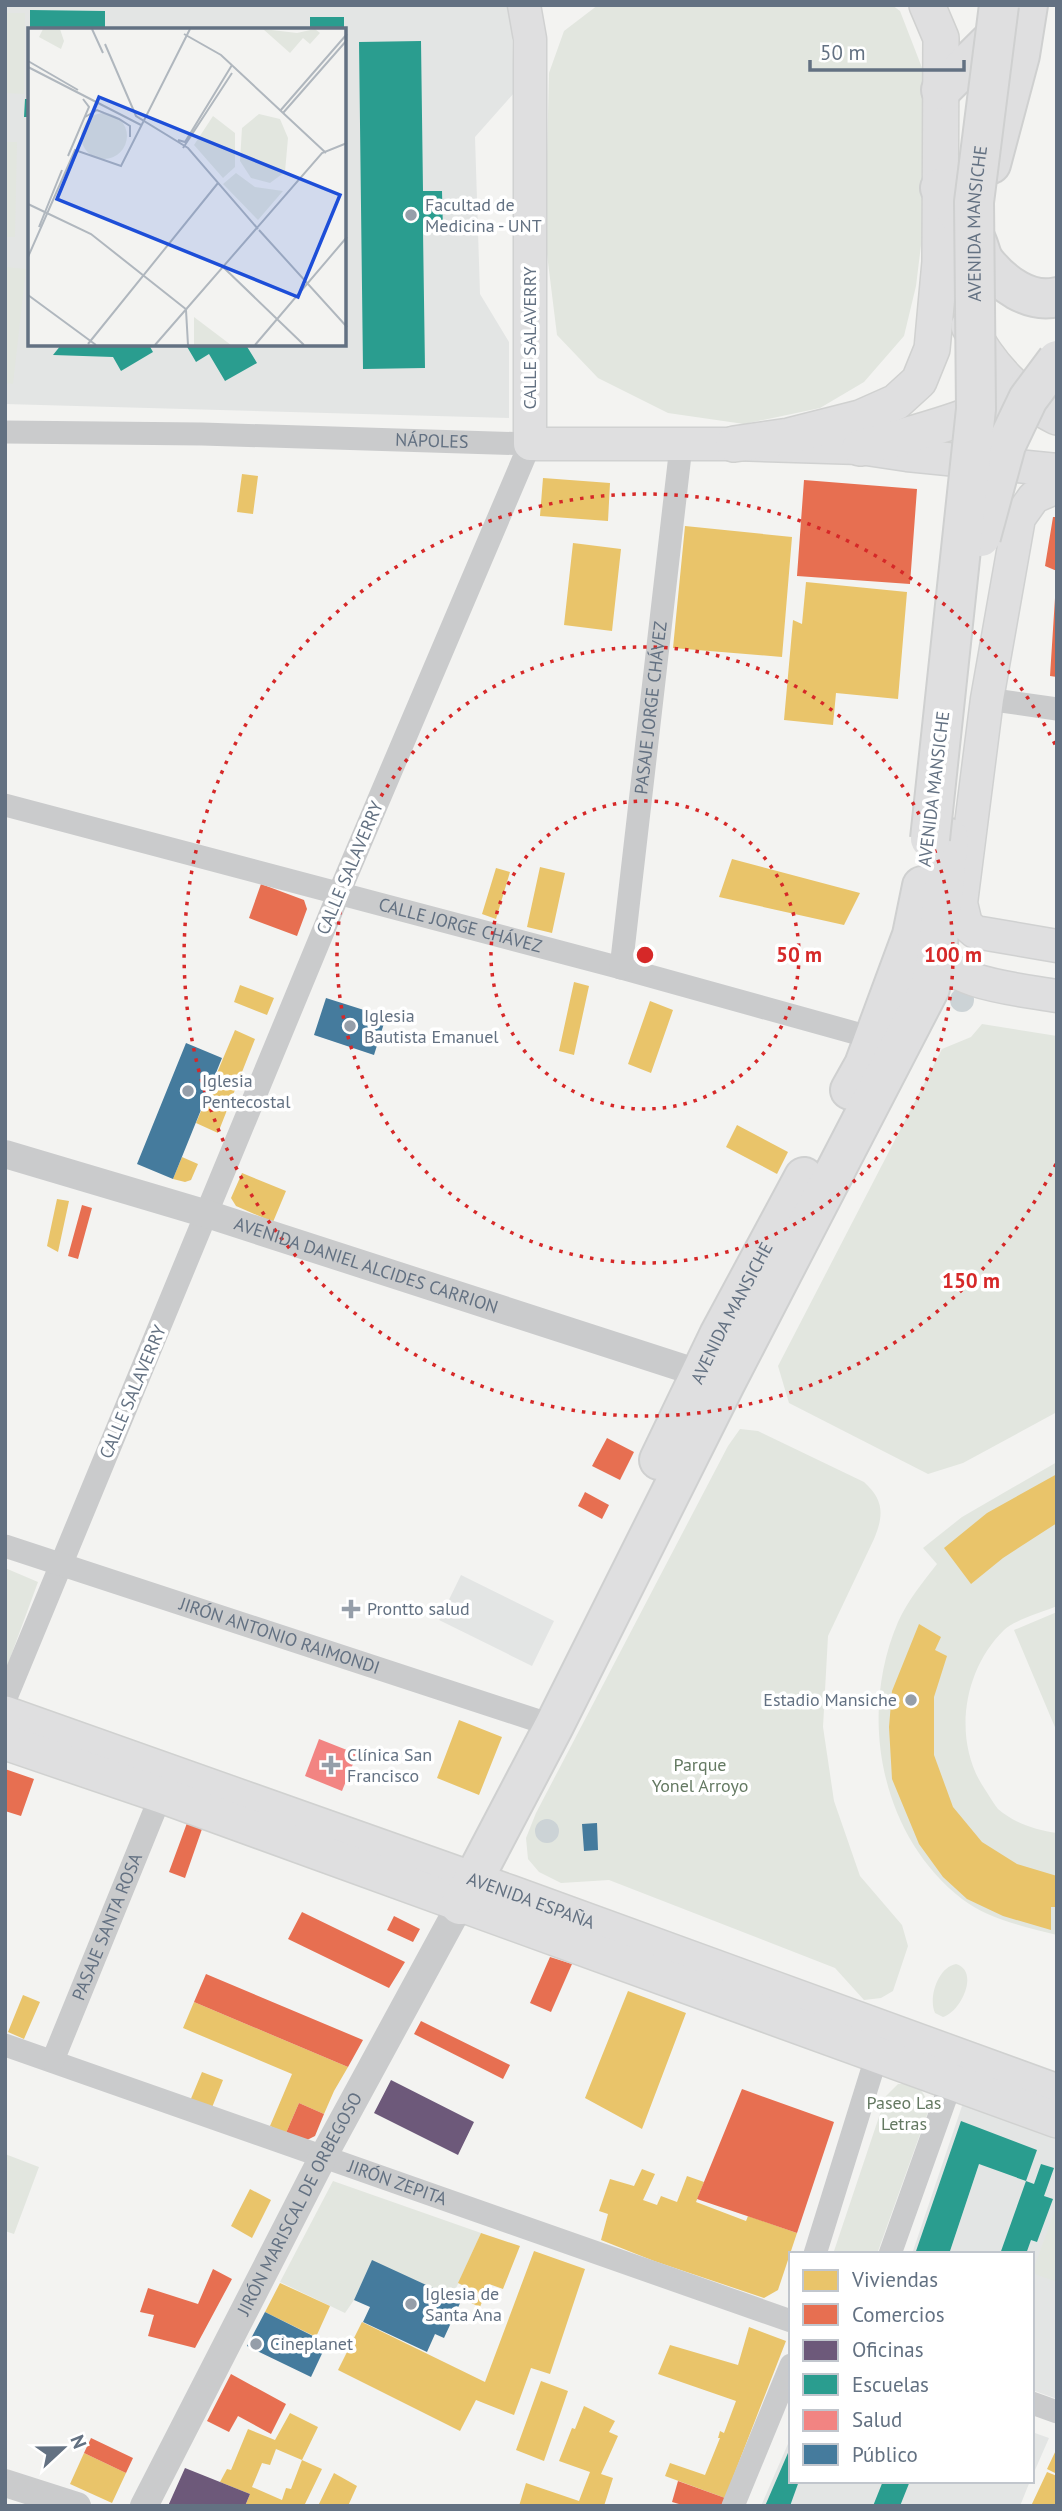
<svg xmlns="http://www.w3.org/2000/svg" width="1062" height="2511" viewBox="0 0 1062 2511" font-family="'PT Sans',sans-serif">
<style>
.built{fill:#e3e5e4;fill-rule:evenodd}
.green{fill:#e2e6df}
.water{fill:#ccd3d6}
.homes{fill:#e9c46a}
.shops{fill:#e76f51}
.offices{fill:#6d597a}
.schools{fill:#2a9d8f}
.health{fill:#f28482}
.public{fill:#457b9d}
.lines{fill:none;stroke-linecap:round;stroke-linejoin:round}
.secondary-casing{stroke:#d0d1d1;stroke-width:35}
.primary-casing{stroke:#d0d1d0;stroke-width:38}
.trunk-casing{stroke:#cfd0d0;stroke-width:42}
.minor{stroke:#cacbcc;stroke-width:23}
.tertiary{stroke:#cacbcc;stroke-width:28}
.secondary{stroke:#dfdfe0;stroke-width:32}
.primary{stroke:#dfdfe0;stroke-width:35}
.trunk{stroke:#dfdfe0;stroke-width:38}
.trunk-bridge-casing{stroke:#cfd0d0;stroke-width:42;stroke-linecap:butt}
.trunk-bridge{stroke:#dfdfe0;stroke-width:38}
.ring{fill:none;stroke:#d62828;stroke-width:3.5;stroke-dasharray:3.5 7}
.poi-dot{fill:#959ea9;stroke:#fff;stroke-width:2.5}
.labels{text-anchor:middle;stroke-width:7;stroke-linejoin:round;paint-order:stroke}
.poi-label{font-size:18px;fill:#637182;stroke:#fff;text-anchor:start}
.street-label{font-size:18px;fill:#637182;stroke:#fff}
.park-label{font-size:18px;fill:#647962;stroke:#fff}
.inset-road{fill:none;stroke:#b0b7be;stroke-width:2}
.view{fill:#1d4ed8;fill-opacity:0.15;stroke:#1d4ed8;stroke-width:3.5}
.inset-edge{fill:none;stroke:#637182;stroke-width:3.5}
.centre{fill:#d62828;stroke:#fff;stroke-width:3.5}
.ring-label{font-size:21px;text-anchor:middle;font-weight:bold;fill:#d62828;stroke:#fff;stroke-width:7;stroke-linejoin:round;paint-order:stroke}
</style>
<rect width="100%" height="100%" fill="#f3f3f1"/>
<path class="built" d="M5,5H511L514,93L475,137L480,294L509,342V418L5,404ZM30,30H345V345H30Z
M461,1575L554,1621L532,1666L439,1620Z
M963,2103L1057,2135V2399L1032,2390V2254H912Z
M1032,2432L1049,2438L1032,2477Z
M791,2437V2481H1030L1020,2506H761Z"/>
<path class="green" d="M598,5H892L900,11L931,91L928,188L916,286L904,336L864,382L820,408L744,424L668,413L598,378L557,335L545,238L549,73L564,31Z
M5,13H25L24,94L5,93Z
M5,142H17L15,237H5Z
M5,267L26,269L13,384L5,383Z
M982,1024L1057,1036V1412L963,1463L928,1474L789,1403L778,1366L942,1049L971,1037Z
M740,1429L758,1431L864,1482C884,1500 884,1515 874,1539L828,1636L823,1727L834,1801L860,1876L902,1925L908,1946L893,1991L881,1998L864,2000L835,1968L609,1880L561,1883L539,1872L528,1859L526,1838L536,1813L728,1446Z
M1057,1462V1606C1043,1612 1014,1620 1004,1630C962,1671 952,1743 986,1791C990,1797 994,1804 998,1809C1014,1823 1036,1830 1057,1833V1935C1025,1927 988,1919 962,1899C880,1835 858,1715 898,1622C908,1600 923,1582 937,1564L923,1548L962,1517Z
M5,1568L38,1582L5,1672Z
M1057,1612V1732L1014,1630Z
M956,1964C980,1971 961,2012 943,2017L935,2013C928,1998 938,1967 956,1964Z
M898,2084H915C925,2093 927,2099 928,2112L877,2254H833L886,2096Z
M5,2154L39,2167L14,2234L5,2231Z
M333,2181L481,2233L452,2297L372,2261L354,2300L345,2313L280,2282Z
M1057,2205V2282L1032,2273Z"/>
<path class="water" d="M950 1000a12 12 0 1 1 24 0a12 12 0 1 1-24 0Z
M535 1831a12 12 0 1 1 24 0a12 12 0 1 1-24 0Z"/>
<path class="homes" d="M242,474L258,476L253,514L237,512Z
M543,478L610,483L608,521L540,516Z
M685,526L792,537L782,657L673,648Z
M573,543L621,549L612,631L564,625Z
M806,582L907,592L898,699L836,693L833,725L784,720L793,620L802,624Z
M732,859L860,893L844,925L719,897Z
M540,867L565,873L552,933L527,927Z
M496,868L510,872L496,919L482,914Z
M574,982L589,986L574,1055L559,1051Z
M240,985L274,998L267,1015L234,1002Z
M650,1001L673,1010L651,1073L628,1064Z
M235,1030L255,1039L218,1133L196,1123Z
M737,1125L788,1152L777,1174L726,1147Z
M182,1157L198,1164L191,1180L185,1182L173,1179Z
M242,1173L286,1191L273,1222L236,1206L231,1198Z
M57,1199L69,1201L58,1252L47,1246Z
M1057,1474V1523L1003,1558L971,1584L944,1548L987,1513Z
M919,1624L941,1637L935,1650L947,1656L934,1697V1755L953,1807L982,1842L1017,1864L1057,1876V1907H1051V1930L1003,1916L967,1899L943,1877L919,1844L892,1779L889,1727L892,1691Z
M459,1720L502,1737L479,1795L437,1778Z
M628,1991L686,2013L642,2129L585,2098Z
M23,1995L40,2002L24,2039L8,2032Z
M194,2002L348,2067L334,2091L324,2114L299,2103L286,2133L270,2126L292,2074L183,2028Z
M202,2072L223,2080L211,2110L190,2101Z
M642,2169L655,2174L643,2200L657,2205L661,2196L677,2202L687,2176L704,2182L696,2202L746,2221L748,2216L797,2233L778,2290L764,2298L654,2261L601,2240L608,2214L599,2211L610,2179L634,2186Z
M250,2189L271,2200L252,2238L231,2226Z
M481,2233L520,2246L503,2289L489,2284L480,2307L462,2299L466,2287L458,2283Z
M534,2251L585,2269L550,2374L531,2368L514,2415L476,2400L460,2431L338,2370L362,2322L485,2382Z
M280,2283L330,2306L316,2337L265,2312Z
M749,2327L786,2341L725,2498L665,2476L670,2463L705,2475L720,2438H718L720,2431L724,2433L736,2401L658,2374L670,2345L738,2365Z
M541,2381L568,2391L544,2461L516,2450Z
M584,2406L615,2421L609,2432L618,2436L601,2474L613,2478L604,2506H519L526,2483L579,2501L590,2472L559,2461L572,2428L575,2429Z
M290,2413L318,2427L302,2460L276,2449L270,2465L262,2463L252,2487L282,2500L286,2488L291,2489L302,2460L322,2469L304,2506H245L250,2494L220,2482L227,2469L231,2470L248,2429L275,2440Z
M1057,2448V2474L1047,2469Z
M84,2453L126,2473L112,2503L70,2484Z
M1047,2472L1057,2476V2506H1031Z
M334,2473L357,2486L348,2506H318Z"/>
<path class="shops" d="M804,480L917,489L910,584L797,576Z
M1053,517H1057V571L1045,566Z
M1055,598H1057V677L1050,676Z
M261,884L304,900L307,909L297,936L249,918Z
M82,1205L92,1208L78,1259L68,1256Z
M607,1438L634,1452L620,1480L592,1466Z
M585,1492L609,1505L602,1519L578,1506Z
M5,1769L34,1779L21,1816L5,1811Z
M187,1823L202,1829L185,1878L169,1872Z
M302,1912L405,1962L389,1988L288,1939Z
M394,1916L420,1929L413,1942L387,1930Z
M550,1957L572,1964L551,2012L530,2003Z
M206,1974L363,2040L348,2067L194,2002Z
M421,2021L510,2065L503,2079L414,2034Z
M742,2089L834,2122L797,2233L697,2199Z
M299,2103L324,2114L315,2136L305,2141L286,2133Z
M213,2269L232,2279L195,2348L148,2336L154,2315L140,2312L148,2288L198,2304Z
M231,2374L286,2404L271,2434L238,2416L229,2432L207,2421Z
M91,2438L133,2458L126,2473L84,2453Z
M678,2481L725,2498L722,2506H686L672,2502Z"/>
<path class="offices" d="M391,2080L474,2122L458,2155L374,2113Z
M185,2468L250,2494L245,2506H168Z"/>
<path class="schools" d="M30,10L105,11V30H30Z
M310,17H344V30H310Z
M421,41L423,191H442L443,231H423L425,368L363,369L359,42Z
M25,99H30V117H24Z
M61,345H149L153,352L121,371L113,357L53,355Z
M186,345H246L257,363L225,381L209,354L196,362Z
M961,2121L1037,2150L1026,2181L979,2164L949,2254H915Z
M1041,2164L1054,2168L1044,2196L1053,2199L1037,2242L1031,2240L1026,2254H1000L1026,2181L1034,2184Z
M791,2446V2481H799L790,2506H765Z
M883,2481H910L900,2506H873Z"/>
<path class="health" d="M319,1739L357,1754L342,1791L305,1776Z"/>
<path class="public" d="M326,998L386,1017L374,1055L314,1035Z
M186,1043L222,1058L173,1179L137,1164Z
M597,1823L598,1850L584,1851L582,1824Z
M372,2260L461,2301L444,2338L435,2334L427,2352L363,2322L370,2307L354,2300Z
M265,2312L327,2343L311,2377L247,2346Z"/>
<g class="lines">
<defs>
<path id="secondary" d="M524,5L530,39V444H734L860,448L907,455L1057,470
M1057,487L1034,497L1019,518L987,699L961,903L966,924L975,932L1057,946
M921,947C956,985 1009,988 1057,996"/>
<g id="primary">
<path d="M969,326C987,363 1019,398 1057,417"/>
<path d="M734,444L789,436L860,418L896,402L919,381L932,349L940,262L941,38L927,5"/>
<path d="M860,448C925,431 991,413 1049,378"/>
<path id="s9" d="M5,1714L510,1893L1057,2092"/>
<path d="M5,1742L161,1795L1057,2120"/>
</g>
<g id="trunk">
<path d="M941,90L1009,23"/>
<path d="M991,164L1020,55L1028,5"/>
<path d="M940,188C952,204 964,221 975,238C980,246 980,256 986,263C1002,283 1029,304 1057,297"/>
<path d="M850,1090L864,1065L912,935L922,886"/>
<path id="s10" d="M659,1460L719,1335L804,1177"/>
<path d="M460,1905L554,1726L726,1382L930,988L936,962L949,838"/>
</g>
</defs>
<use href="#secondary" class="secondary-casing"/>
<use href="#primary" class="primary-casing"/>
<use href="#trunk" class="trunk-casing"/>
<g class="minor">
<path id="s1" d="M5,432L202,434L530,444L339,893L5,1700"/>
<path d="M987,699L1057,709"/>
<path id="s2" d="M5,805L621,968L873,1038"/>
<path id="s3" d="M621,968L681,446"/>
<path id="s4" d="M5,1546L554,1726"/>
<path id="s5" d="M5,2045L791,2321"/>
<path id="s6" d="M53,2060L161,1795"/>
<path d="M815,2254L881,2042"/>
<path d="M890,2254L956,2069"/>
<path d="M1032,2403L1057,2412"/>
<path d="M733,2506L791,2365"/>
</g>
<g class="tertiary">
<path id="s7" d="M5,1154L207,1214L717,1379"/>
<path d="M5,2483L77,2506"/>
<path id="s8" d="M144,2506L324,2155L460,1905"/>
</g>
<use href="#secondary" class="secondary"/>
<use href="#primary" class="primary"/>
<use href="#trunk" class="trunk"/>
<defs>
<g id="trunk-bridge">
<path d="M981,537L1006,445L1028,399L1057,360"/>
<path id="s11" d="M930,839L976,409L974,202L999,5"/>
</g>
</defs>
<use href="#trunk-bridge" class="trunk-bridge-casing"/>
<use href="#trunk-bridge" class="trunk-bridge"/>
</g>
<g class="ring">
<circle cx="645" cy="955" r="154"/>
<circle cx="645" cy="955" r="308"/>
<path d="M1056 1164A461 461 0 1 1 1056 746"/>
</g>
<g class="poi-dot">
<circle cx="411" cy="215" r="7"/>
<circle cx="350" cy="1026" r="7"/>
<circle cx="188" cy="1091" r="7"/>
<path d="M347.5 1598.5h7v7h7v7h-7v7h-7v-7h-7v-7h7z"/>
<circle cx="911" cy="1700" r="7"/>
<path d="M327.5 1754.5h7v7h7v7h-7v7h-7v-7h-7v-7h7z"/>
<circle cx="411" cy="2304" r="7"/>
<circle cx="256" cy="2344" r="7"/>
</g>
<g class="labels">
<g class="poi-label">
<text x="425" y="211">Facultad de<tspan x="425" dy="21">Medicina - UNT</tspan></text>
<text x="364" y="1022">Iglesia<tspan x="364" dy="21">Bautista Emanuel</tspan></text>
<text x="202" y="1087">Iglesia<tspan x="202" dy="21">Pentecostal</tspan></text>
<text x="367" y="1615">Prontto salud</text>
<text x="897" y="1706" text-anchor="end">Estadio Mansiche</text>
<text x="347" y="1761">Clínica San<tspan x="347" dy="21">Francisco</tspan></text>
<text x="425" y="2300">Iglesia de<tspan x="425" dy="21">Santa Ana</tspan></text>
<text x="270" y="2350">Cineplanet</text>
</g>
<g class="street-label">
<text dy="6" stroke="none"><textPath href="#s11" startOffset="618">AVENIDA MANSICHE</textPath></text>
<text transform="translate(530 338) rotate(-90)" y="6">CALLE SALAVERRY</text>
<text dy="6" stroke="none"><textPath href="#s1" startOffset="427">NÁPOLES</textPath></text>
<text dy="6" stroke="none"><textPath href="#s3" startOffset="262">PASAJE JORGE CHÁVEZ</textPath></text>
<text transform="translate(934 789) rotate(-83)" y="6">AVENIDA MANSICHE</text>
<text transform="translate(350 868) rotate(-67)" y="6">CALLE SALAVERRY</text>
<text dy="6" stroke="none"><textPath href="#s2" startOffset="471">CALLE JORGE CHÁVEZ</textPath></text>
<text dy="6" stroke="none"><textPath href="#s7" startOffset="378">AVENIDA DANIEL ALCIDES CARRION</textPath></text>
<text dy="6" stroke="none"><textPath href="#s10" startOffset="164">AVENIDA MANSICHE</textPath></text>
<text transform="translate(133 1392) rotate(-67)" y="6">CALLE SALAVERRY</text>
<text dy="6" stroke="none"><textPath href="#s4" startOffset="289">JIRÓN ANTONIO RAIMONDI</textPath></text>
<text dy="6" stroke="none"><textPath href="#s9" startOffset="558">AVENIDA ESPAÑA</textPath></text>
<text dy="6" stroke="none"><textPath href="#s6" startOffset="144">PASAJE SANTA ROSA</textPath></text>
<text dy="6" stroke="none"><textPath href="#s5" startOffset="416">JIRÓN ZEPITA</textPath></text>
<text dy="6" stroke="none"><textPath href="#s8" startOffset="340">JIRÓN MARISCAL DE ORBEGOSO</textPath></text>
</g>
<g class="park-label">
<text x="700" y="1771">Parque<tspan x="700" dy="21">Yonel Arroyo</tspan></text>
<text x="904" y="2109">Paseo Las<tspan x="904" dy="21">Letras</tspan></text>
</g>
</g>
<g transform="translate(28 28)">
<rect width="318" height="318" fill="#f3f3f1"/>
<path d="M15,1H32L36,13L33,21L11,9ZM235,1L269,5L287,1L292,5L282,16L275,10L262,25ZM53 108a23 23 0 1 1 46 0a23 23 0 1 1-46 0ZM231,86L252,91L260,110L257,144L242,155L223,150L212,133L214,100ZM185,88L207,105V139L195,150L166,117ZM208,145L227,159L255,163L230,192L195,156ZM166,289L203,317H166Z" fill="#e2e6df"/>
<path class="inset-road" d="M64,1L75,25M156,6L193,27L298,125M77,16L108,88L160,120L230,201M0,33L50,62M0,39L113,97M252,83L319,6M255,85L319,12M57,89L69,82L91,91L102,98V109M150,112L157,114L204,37M155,120L204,45M40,128L61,79L55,71M0,176L63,206L159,282M11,199L34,142M231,202L319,299M0,229L47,122L93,138L162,1M194,238L276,317M0,267L68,317M158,282L160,317M60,316L190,155M127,317L294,125L319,115M227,317L319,209"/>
<path class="view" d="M71,69L312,167L270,269L29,171Z"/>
<rect width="318" height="318" class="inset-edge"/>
</g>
<circle cx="645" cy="955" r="10" class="centre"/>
<g class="ring-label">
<text x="799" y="962">50 m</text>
<text x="953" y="962">100 m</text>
<text x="971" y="1288">150 m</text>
</g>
<rect width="1062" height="2511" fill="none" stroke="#637182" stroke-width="14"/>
<rect x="789" y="2252" width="245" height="231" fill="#ffffff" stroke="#c1c6cd" stroke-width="2"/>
<rect x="803" y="2270" width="35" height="21" fill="#e9c46a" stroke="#c1c6cd" stroke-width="2"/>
<text x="852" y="2287" font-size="21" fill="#637182">Viviendas</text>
<rect x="803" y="2304" width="35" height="21" fill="#e76f51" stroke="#c1c6cd" stroke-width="2"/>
<text x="852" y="2322" font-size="21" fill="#637182">Comercios</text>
<rect x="803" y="2340" width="35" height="21" fill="#6d597a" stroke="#c1c6cd" stroke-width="2"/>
<text x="852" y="2357" font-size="21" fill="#637182">Oficinas</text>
<rect x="803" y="2374" width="35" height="21" fill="#2a9d8f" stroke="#c1c6cd" stroke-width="2"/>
<text x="852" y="2392" font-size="21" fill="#637182">Escuelas</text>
<rect x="803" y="2410" width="35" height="21" fill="#f28482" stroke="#c1c6cd" stroke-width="2"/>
<text x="852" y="2427" font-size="21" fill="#637182">Salud</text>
<rect x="803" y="2444" width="35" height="21" fill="#457b9d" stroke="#c1c6cd" stroke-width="2"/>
<text x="852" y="2462" font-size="21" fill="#637182">Público</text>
<g transform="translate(63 2448) rotate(68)" stroke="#ffffff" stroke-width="5" paint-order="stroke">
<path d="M0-5L12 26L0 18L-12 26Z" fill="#637182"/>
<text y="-10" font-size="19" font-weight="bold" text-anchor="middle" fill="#637182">N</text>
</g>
<path d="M810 60v10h154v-10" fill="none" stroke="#637182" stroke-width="3.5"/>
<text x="820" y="60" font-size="21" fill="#637182" stroke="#ffffff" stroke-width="5" paint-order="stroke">50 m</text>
</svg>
